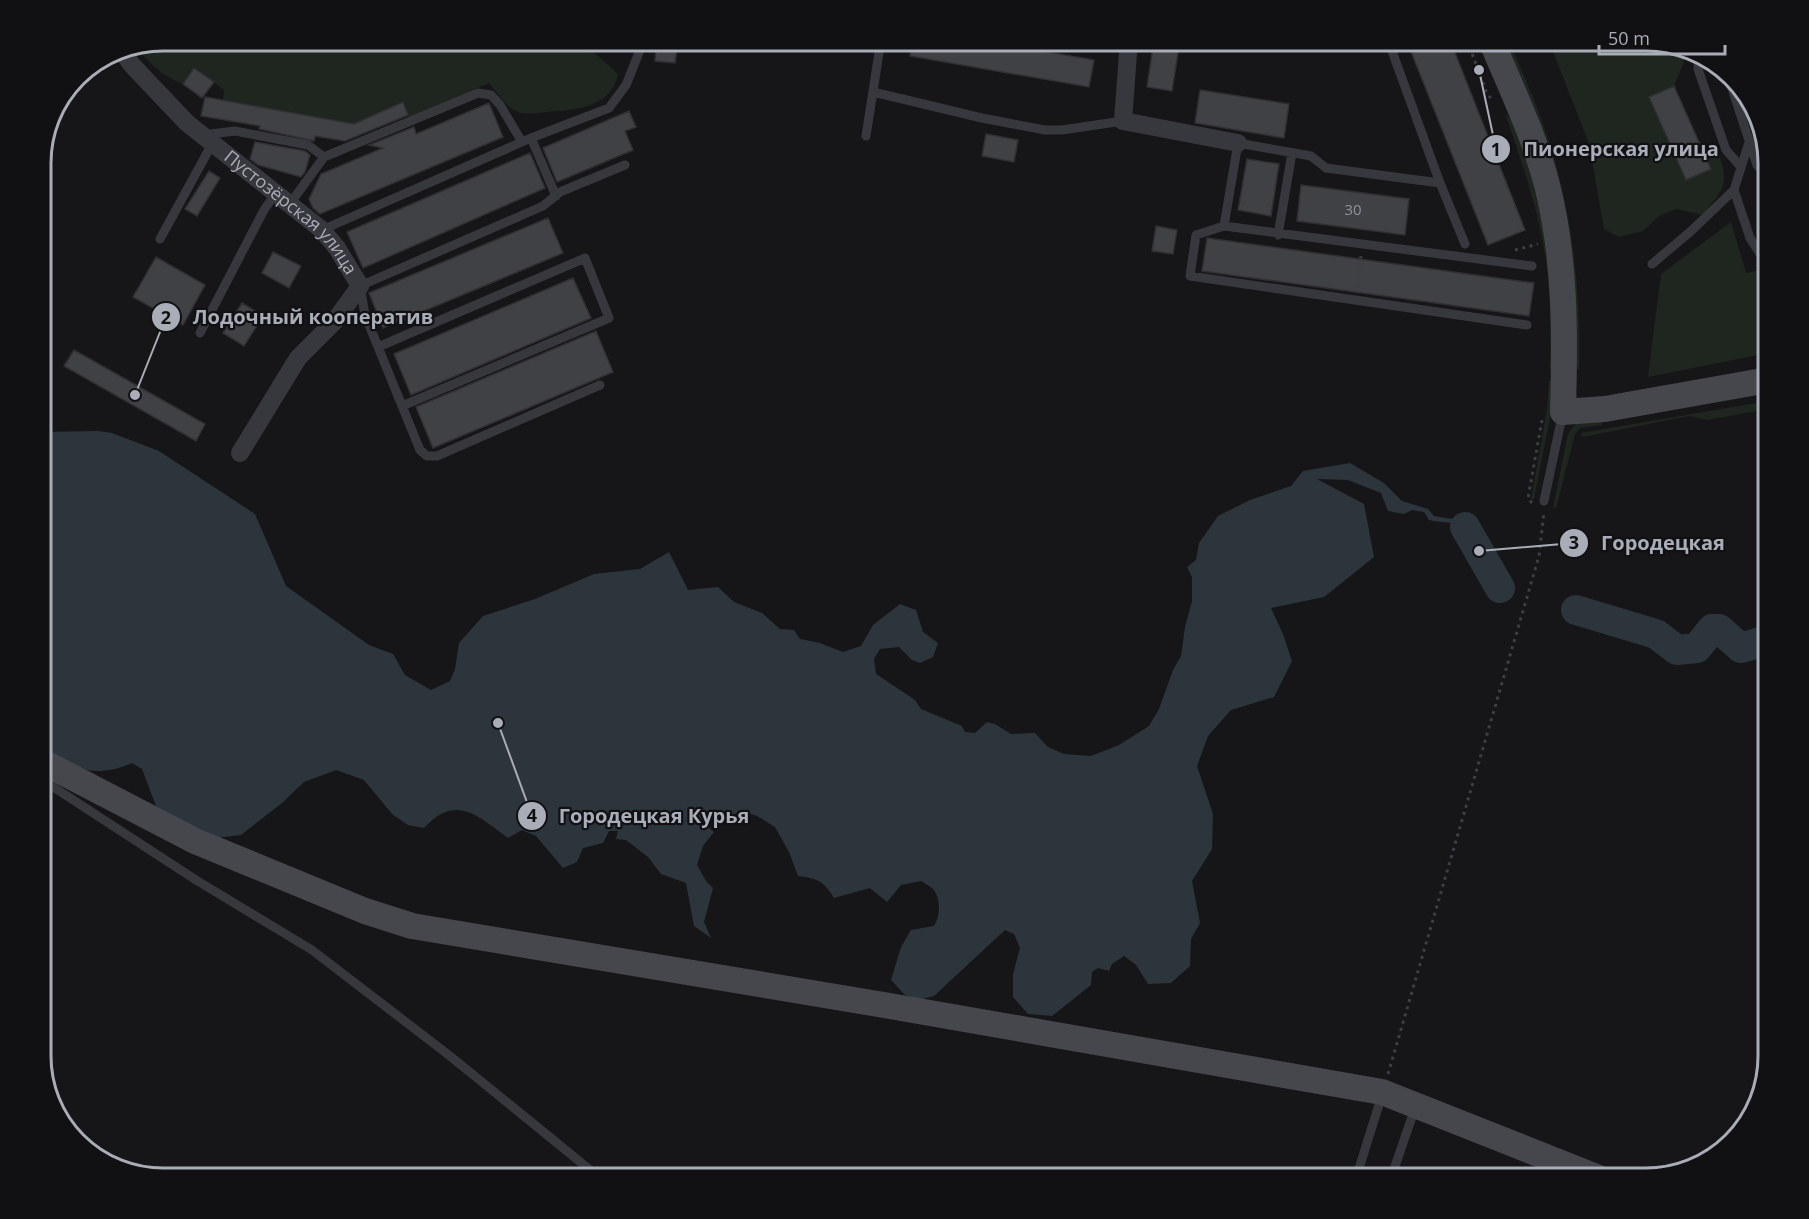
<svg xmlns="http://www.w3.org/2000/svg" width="1809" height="1219" viewBox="0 0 1809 1219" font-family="'Open Sans',sans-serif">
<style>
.green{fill:#1e261f}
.water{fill:#2c353c}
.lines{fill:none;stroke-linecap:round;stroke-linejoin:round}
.river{stroke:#2c353c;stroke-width:30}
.building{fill:#404145;stroke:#303034;stroke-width:1.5}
.path{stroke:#3d3f44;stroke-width:3;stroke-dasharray:3 4.5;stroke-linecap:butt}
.lane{stroke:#37383d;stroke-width:9}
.street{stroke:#37383d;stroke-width:18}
.secondary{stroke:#45474d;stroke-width:26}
.labels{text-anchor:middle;stroke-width:4.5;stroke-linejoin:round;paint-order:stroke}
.number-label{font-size:15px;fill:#8e929b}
.street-label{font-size:18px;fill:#a8adb8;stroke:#111113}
.rim{fill:none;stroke:#a8adb8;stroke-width:3}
.leader{fill:none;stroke:#a8adb8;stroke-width:2}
.callout-dot{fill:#a8adb8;stroke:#111113;stroke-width:2}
.mark-label{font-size:18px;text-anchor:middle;font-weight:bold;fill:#111}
.callout-label{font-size:20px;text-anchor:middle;font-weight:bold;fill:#a8adb8;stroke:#111113;stroke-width:4.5;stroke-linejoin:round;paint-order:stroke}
</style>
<rect width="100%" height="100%" fill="#161618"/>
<path class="green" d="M163,40L560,41L596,54L618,74C612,108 574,110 546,112C538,113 526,115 518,112C504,106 499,94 489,83L409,117L402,103L354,124L223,100L224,90L195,68L183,84C162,76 149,63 135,46Z
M1626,40L1627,44L1637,41H1649L1653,51L1659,53L1668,47L1685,52L1684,62L1674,86L1649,98L1686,180L1710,169L1704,154L1713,150L1718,153C1731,185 1722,190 1703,215L1676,209L1659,216L1643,231L1619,237L1604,229L1589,144L1549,41Z
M1504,41H1509C1521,70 1535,99 1545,130C1572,207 1581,288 1579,369H1575Z
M1505,113L1514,121L1531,175L1550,254L1553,369H1550C1551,330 1551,292 1545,254C1537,205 1521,159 1505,113Z
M1731,222L1746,273L1768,268V353L1648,377L1661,274Z
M1549,381H1552L1551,413L1534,499H1531L1547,410Z
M1768,401V409L1707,420L1689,416L1582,437L1581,433Z
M1601,419L1602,425L1580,428L1575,434L1556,508H1553L1567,438C1573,419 1584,422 1601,419Z"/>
<path class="water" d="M98,431L112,433L159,451L255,514L286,586L369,645L393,654L405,675L431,690L450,681L455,669L459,643L483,616L535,599L594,574L640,569L669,552L688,590L718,587L734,602L762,613L780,629L794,630L800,639L820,643L843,652L861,646L873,625L900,604L916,610L923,632L938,643L933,657L920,663L912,660L899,647L880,649L874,659L876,674L915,700L921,709L962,726L965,732L975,733L987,722L995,724L1011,734L1035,733L1048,747L1064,754L1091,756L1119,745L1149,726L1159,709L1173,670L1181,656L1185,627L1192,601V577L1187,567L1196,560L1199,543L1218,516L1250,500L1291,486L1303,471L1350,463L1384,483L1402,501L1428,509L1434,516L1458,520L1465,527C1454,521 1441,523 1429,520L1424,512L1412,510L1404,514L1388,511L1381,493L1348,480L1317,479L1364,504L1374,557L1324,597L1271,608L1283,634L1292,661L1274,697L1231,710L1208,736L1197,766L1213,814L1212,849L1192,881L1200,923L1191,939L1190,966L1171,983L1148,984L1136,965L1124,956L1112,964L1109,971L1098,968L1092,972L1091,985L1052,1016L1028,1014L1013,997V974L1020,948L1014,934L1005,930L934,996L918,1000L905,995L891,980L901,947L911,930L934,926C940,916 941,901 934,890C931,887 924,883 921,881L901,885L887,902L870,888L834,898C823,880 818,879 798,876L789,852L775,827L757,816L742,811L722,819L701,822L714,832L703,846L697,865L706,881L713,888L704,922L711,938L694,926L686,883L661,874L648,857L626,840L616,839L618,831H609L603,843L583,848L577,862L563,868L536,836L522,830L508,838C478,816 456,793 424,828L408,825L392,814L364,780L336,770L304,782L282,803L241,835L215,838L158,811L142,769L132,763C125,766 117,769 109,770C84,775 58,761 41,745V432Z"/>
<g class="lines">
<path class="river" d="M1465,527L1500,588
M1576,610L1656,634L1677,650L1697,648L1712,629H1719L1741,648L1768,640"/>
</g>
<path class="building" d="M912,40H981L1094,60L1089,87L910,56Z
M1154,40H1180L1172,91L1147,87Z
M1433,40H1450L1525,230L1488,245L1410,49Z
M656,47L677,49L675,63L655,61Z
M194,68L214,82L202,98L183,84Z
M1674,86L1711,169L1686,180L1649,97Z
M1200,90L1289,104L1284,138L1195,123Z
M205,97L354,124L403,102L408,115L345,141L315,136L314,141L259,129L260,126L201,116Z
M489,103L503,137L320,214L313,208L309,199L321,174L383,148L369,145L414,127L416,134Z
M629,111L636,127L625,131L633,150L557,182L543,148Z
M986,134L1018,140L1014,162L982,156Z
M255,142L305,151L310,155L305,172L301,177L258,165L250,159Z
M530,153L545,188L363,268L347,232Z
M1247,159L1279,164L1271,216L1238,210Z
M209,171L220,178L197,216L185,209Z
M1301,185L1409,199L1405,235L1297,221Z
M548,218L563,253L383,328L369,293Z
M1156,226L1177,230L1173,254L1152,251Z
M1207,238L1534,283L1529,316L1202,271Z
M273,252L301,266L289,288L262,273Z
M156,257L205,285L183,325L133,297Z
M573,278L591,318L411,395L394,354Z
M242,303L263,316L244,346L223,333Z
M596,331L613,372L433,448L416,407Z
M74,350L205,424L196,441L64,366Z"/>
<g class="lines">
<path class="path" d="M1467,40L1486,91L1493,102
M1515,250L1538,244
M1357,288L1361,256
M1532,503L1528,498L1542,420
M1388,1074L1539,556L1544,512"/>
<path class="lane" d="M1238,40C1252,50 1261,46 1275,40
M1388,40L1440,183L1465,244
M1699,57L1698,69L1726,150L1741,167
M1717,64L1729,79L1730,78
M1729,79L1757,165L1768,177
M873,92L982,118L1045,130H1062L1123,121
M203,135L235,131L308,145L324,157
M866,136L881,40
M531,138L609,108L626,85L644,40
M1749,142L1734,190L1750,238L1762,257L1768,262
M1440,183L1326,168L1311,156L1238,143L1224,226L1196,235L1190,276L1527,325
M289,205L324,157L478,93L491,95L500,105L522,142
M1224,226L1532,266
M322,230L531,138L556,196
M1278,235L1292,153
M160,239L212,144
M1652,264L1690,232L1734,190
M200,333L264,210L275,194
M378,347L585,258L609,318L402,406
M600,385L437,456H427L420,450L365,315L360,286L543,206L560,192L625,165
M1544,501L1563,412
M41,779L196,880L312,950L450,1056L600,1178
M1356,1178L1382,1095
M1391,1178L1415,1108"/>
<g class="street">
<path d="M1129,40L1123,121L1238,143"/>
<path id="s1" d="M121,49L131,64L187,123L322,230L337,248L360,286L334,322L298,358L240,453"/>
</g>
<path class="secondary" d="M1491,40C1511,88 1534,135 1547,185C1566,260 1565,336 1563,412L1605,409L1768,380
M41,761L195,841L365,911L412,926L884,1005L1382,1092L1599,1178"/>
</g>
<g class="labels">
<g class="number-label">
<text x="1353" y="215">30</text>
</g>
<g class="street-label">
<text dy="6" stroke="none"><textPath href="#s1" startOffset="237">Пустозёрская улица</textPath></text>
</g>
</g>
<path d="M0 0H1809V1219H0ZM163 51H1646A112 112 0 0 1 1758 163V1056A112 112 0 0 1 1646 1168H163A112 112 0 0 1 51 1056V163A112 112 0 0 1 163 51Z" fill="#111113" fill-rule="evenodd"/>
<path class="rim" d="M163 51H1646A112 112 0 0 1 1758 163V1056A112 112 0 0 1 1646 1168H163A112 112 0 0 1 51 1056V163A112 112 0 0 1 163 51Z"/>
<path class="leader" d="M1479 70L1496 149M135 395L166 317M1479 551L1574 543M498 723L532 816"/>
<g class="callout-dot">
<circle cx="1479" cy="70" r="6"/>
<circle cx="135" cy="395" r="6"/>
<circle cx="1479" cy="551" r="6"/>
<circle cx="498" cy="723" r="6"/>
<circle cx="1496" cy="149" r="15"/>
<circle cx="166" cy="317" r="15"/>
<circle cx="1574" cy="543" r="15"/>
<circle cx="532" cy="816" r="15"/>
</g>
<g class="mark-label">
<text x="1496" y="156">1</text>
<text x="166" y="324">2</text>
<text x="1574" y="549">3</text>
<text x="532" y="822">4</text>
</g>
<g class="callout-label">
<text x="1621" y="156">Пионерская улица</text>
<text x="313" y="324">Лодочный кооператив</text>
<text x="1663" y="550">Городецкая</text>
<text x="654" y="823">Городецкая Курья</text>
</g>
<path d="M1599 45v9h126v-9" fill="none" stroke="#a8adb8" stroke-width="3"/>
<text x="1608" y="45" font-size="18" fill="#a8adb8" stroke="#111113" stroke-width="4.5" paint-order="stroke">50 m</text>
</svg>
